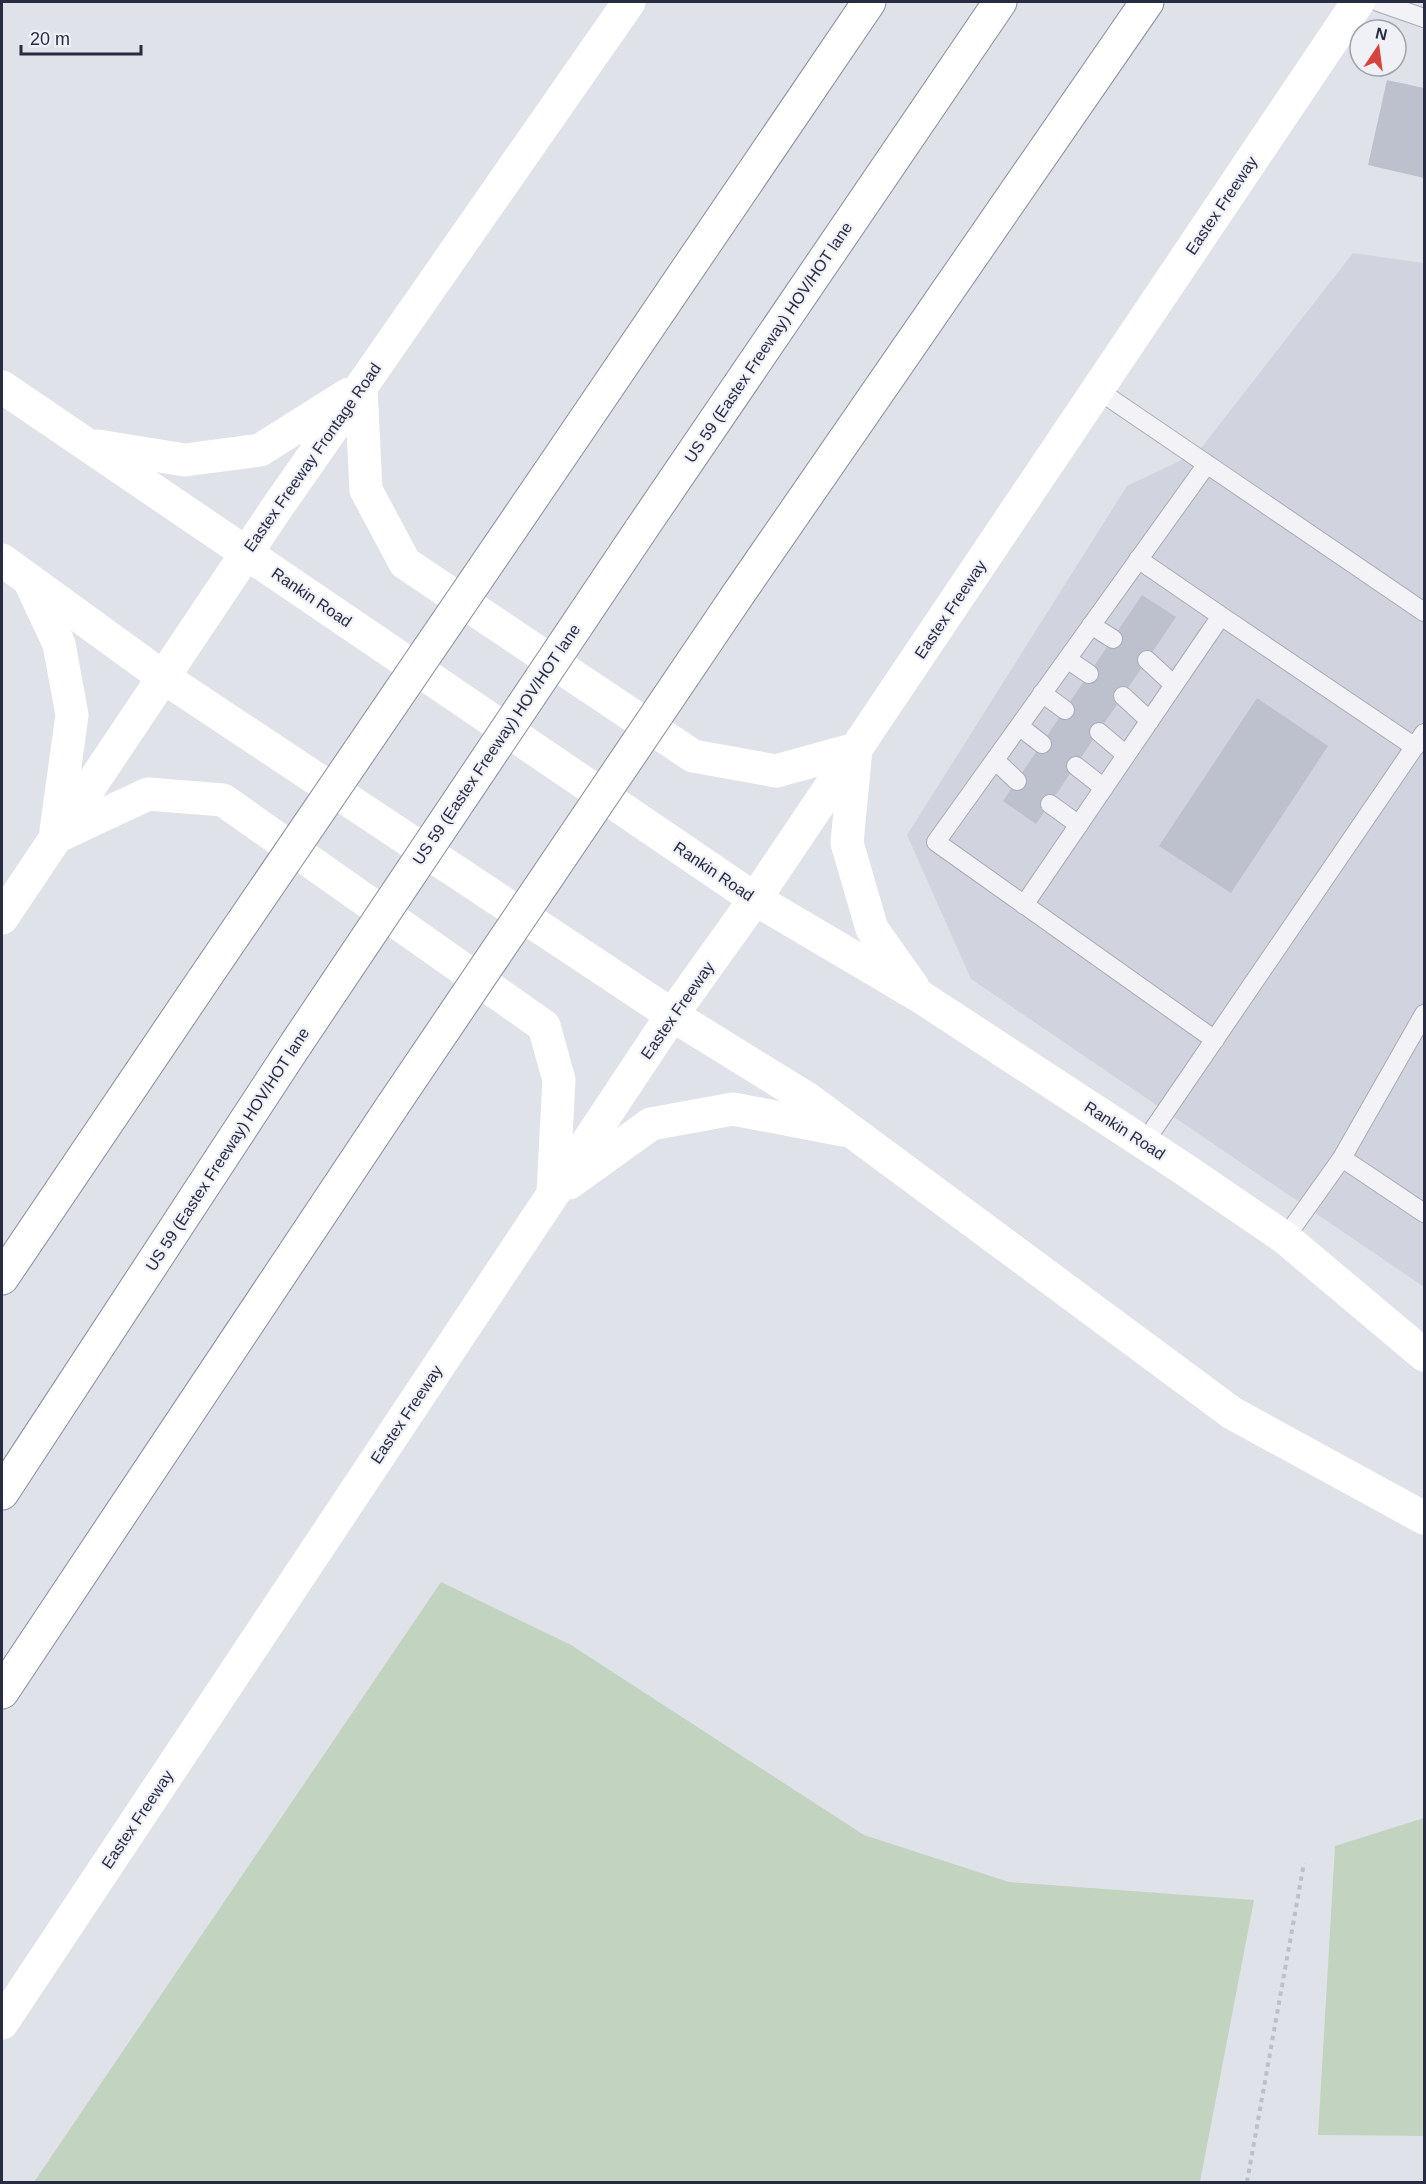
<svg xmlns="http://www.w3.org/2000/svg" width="1426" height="2184" viewBox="0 0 1426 2184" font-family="Arial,sans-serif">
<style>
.built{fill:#d1d4df}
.green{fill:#c2d4c0}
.building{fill:#bdc0cd}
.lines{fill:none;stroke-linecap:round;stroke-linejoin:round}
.lane-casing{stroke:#a8abb7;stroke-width:20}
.highway-casing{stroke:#868ca1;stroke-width:35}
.path{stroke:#bebfc8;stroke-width:4;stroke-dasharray:4.5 4.5;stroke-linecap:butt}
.lane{stroke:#f3f3f7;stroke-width:18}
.secondary{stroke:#fff;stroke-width:33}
.highway{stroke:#fff;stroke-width:33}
.highway-bridge-casing{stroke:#868ca1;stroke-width:35;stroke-linecap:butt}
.highway-bridge{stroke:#fff;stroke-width:33}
.labels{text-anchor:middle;stroke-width:4.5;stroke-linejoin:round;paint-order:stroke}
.street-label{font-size:16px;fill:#272c42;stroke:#eff1f7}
</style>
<rect width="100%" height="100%" fill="#e0e2e9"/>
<path class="built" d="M1353,253L1424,263V1287L971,979L907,835L1127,486L1198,452Z"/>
<path class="green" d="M441,1582L571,1645L864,1835L1009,1882L1254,1900L1200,2182H34Z
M1424,1818V2136L1318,2135L1335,1846Z"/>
<path class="building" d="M1387,80L1424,88V178L1368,165Z
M1142,595L1176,617L1036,824L1003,801Z
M1257,698L1328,746L1231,893L1159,846Z"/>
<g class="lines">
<defs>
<path id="lane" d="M1378,2L1424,18
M1098,390L1424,612
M1207,464L936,842L1215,1040
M1221,616L1415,747
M1091,625L1113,639
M1067,659L1089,674
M1147,660L1174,685
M1042,693L1065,710
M1123,696L1150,721
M1019,726L1042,744
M1099,732L1126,755
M995,760L1017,781
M1076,766L1104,788
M1050,804L1079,825
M1024,905L1221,616L1138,559
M1144,1143L1424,733
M1342,1158L1424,1014
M1285,1238L1342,1158L1424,1213"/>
<path id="highway" d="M549,473L869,2
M640,531L1000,2
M737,596L1147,2
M2,1278L204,979
M2,1493L296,1044
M2,1692L393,1105"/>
</defs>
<use href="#lane" class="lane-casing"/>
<use href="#highway" class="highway-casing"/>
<path class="path" d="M1247,2182L1304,1863"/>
<use href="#lane" class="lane"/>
<path class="secondary" d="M2,387L755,899L921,997L1184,1169L1285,1238L1424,1355
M361,387L366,490L405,563L693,756L776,771L856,749L847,843L872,929L913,987
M98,446L185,460L260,450L349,394
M2,560L163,677L672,1015L808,1099L1232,1413L1424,1518
M30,582L59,644L72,715L56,831
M56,837L148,794L223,800L544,1026L559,1080L553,1192
M2,918L274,512L629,2
M569,1183L651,1124L733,1109L843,1130
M2,2023L672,1015L755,899L1358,2"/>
<use href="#highway" class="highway"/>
<defs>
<path id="highway-bridge" d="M204,979L549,473
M296,1044L640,531
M393,1105L737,596"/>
</defs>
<use href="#highway-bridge" class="highway-bridge-casing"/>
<use href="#highway-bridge" class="highway-bridge"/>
</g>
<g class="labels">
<g class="street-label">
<text transform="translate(1221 205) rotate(-56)" y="6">Eastex Freeway</text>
<text transform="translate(768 342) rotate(-56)" y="6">US 59 (Eastex Freeway) HOV/HOT lane</text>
<text transform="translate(312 457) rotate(-55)" y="6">Eastex Freeway Frontage Road</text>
<text transform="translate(312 597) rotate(34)" y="6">Rankin Road</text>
<text transform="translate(950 609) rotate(-56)" y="6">Eastex Freeway</text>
<text transform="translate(496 744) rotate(-56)" y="6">US 59 (Eastex Freeway) HOV/HOT lane</text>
<text transform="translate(714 871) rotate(34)" y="6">Rankin Road</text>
<text transform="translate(677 1010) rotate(-55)" y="6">Eastex Freeway</text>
<text transform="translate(1125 1130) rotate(33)" y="6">Rankin Road</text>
<text transform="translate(227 1149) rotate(-57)" y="6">US 59 (Eastex Freeway) HOV/HOT lane</text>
<text transform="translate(406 1414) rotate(-56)" y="6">Eastex Freeway</text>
<text transform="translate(137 1819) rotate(-56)" y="6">Eastex Freeway</text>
</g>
</g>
<rect width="1426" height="2184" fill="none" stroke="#272c42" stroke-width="6"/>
<g transform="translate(1378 48) rotate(13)"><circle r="28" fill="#eff1f7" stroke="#9fa2af" stroke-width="1.5"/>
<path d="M0-4.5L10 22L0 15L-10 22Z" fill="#d5443e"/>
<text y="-9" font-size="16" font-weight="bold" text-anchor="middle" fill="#272c42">N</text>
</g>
<path d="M21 45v9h120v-9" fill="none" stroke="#272c42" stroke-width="3"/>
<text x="30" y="45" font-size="18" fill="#272c42" stroke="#eff1f7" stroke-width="4.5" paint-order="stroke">20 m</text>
</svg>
